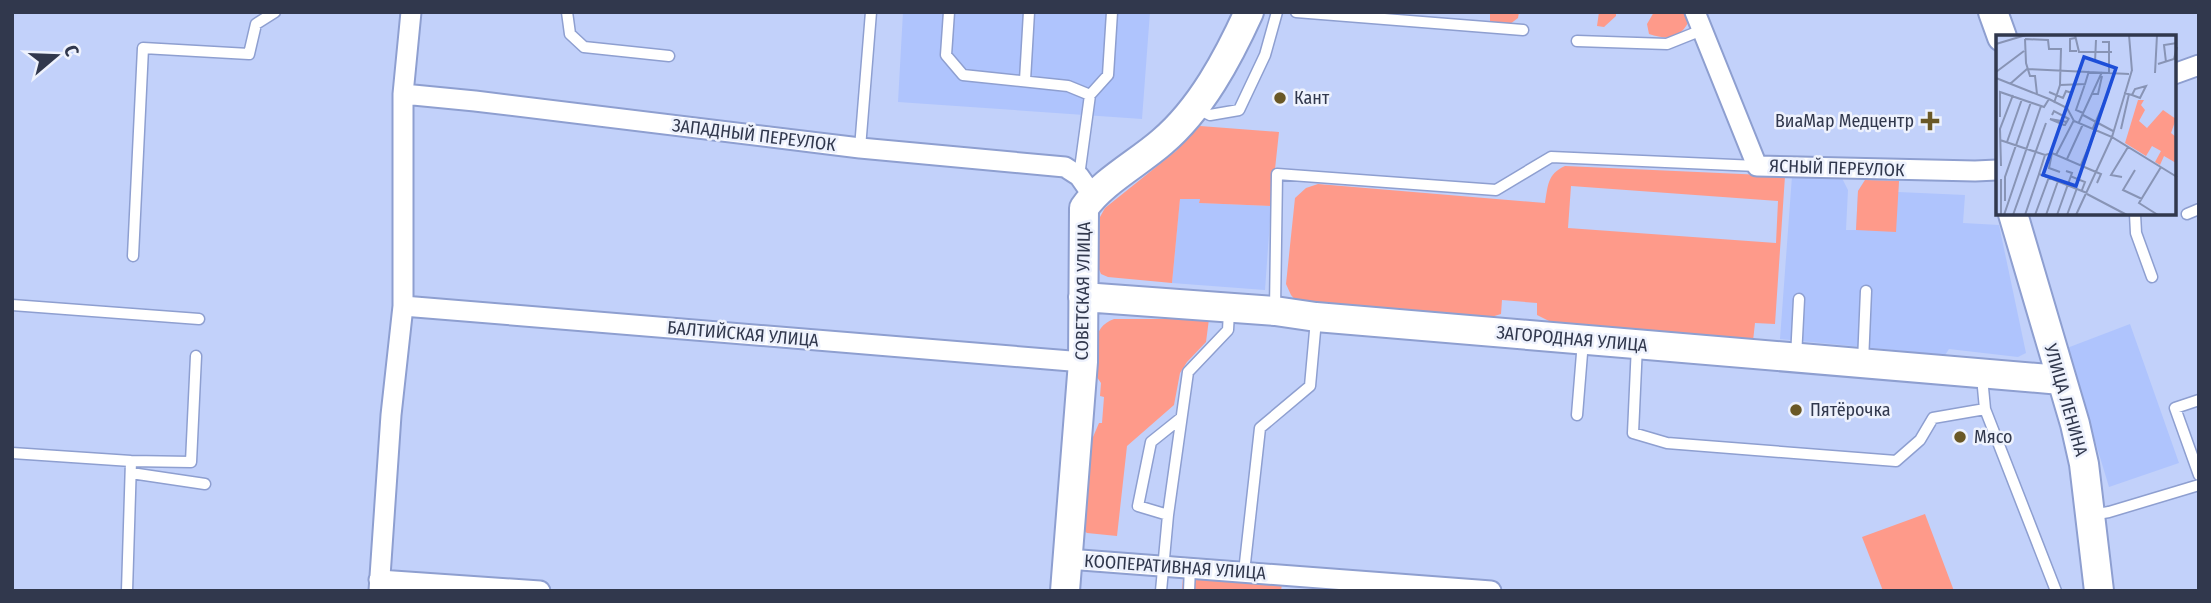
<svg xmlns="http://www.w3.org/2000/svg" width="2211" height="603" viewBox="0 0 2211 603" font-family="'Fira Sans Condensed',sans-serif">
<style>
.built{fill:#afc4fd}
.green{fill:#fe9a8a;fill-rule:evenodd}
.lines{fill:none;stroke-linecap:round;stroke-linejoin:round}
.lane-casing{stroke:#8e9fd0;stroke-width:13}
.street-casing{stroke:#8e9fd0;stroke-width:23}
.secondary-casing{stroke:#8e9fd0;stroke-width:32}
.lane{stroke:#fff;stroke-width:10}
.street{stroke:#fff;stroke-width:19}
.secondary{stroke:#fff;stroke-width:28}
.poi-dot{fill:#6a5826;stroke:#eef2fd;stroke-width:2.5}
.labels{text-anchor:middle;stroke-width:5;stroke-linejoin:round;paint-order:stroke}
.poi-label{font-size:18px;fill:#31384d;stroke:#eef2fd;text-anchor:start}
.street-label{font-size:18px;fill:#31384d;stroke:#eef2fd}
.inset-road{fill:none;stroke:#8894b5;stroke-width:2}
.view{fill:#1d4ed8;fill-opacity:0.15;stroke:#1d4ed8;stroke-width:3.5}
.inset-edge{fill:none;stroke:#31384d;stroke-width:3.5}
</style>
<rect width="100%" height="100%" fill="#c2d1fa"/>
<path class="built" d="M903,12H1150L1142,119L898,102Z
M1792,176L1842,178L1848,190L1846,230H1856L1858,191L1865,180L1899,181L1898,192L1965,195L1963,223L1999,225L2026,353L2018,357L1949,349L1945,355L1780,339Z
M1180,198L1200,199L1199,203L1271,206L1265,290L1172,283Z
M2130,324L2179,463L2109,487L2067,348Z"/>
<path class="green" d="M1490,12H1519L1518,18L1510,24L1490,22Z
M1599,12H1616V16L1604,27L1597,26Z
M1654,12H1685L1689,21C1679,40 1668,40 1649,34L1647,24Z
M1200,126L1279,132L1271,206L1199,203L1200,199H1180L1172,283L1108,277L1101,274L1098,267L1100,217L1105,208L1176,151Z
M1565,166L1785,176L1775,324L1755,323L1753,341L1553,323L1537,315V303L1502,300L1501,314L1488,318L1297,302L1291,295L1286,284L1295,198L1306,188L1318,184L1545,203C1548,186 1547,174 1565,166ZM1571,186L1778,201L1776,243L1568,228Z
M1865,180L1899,181L1896,232L1856,230L1858,191Z
M1114,319H1209L1206,342L1187,362L1180,373L1174,405L1127,446L1117,536L1087,533L1083,530L1090,444L1099,423H1102L1104,397L1100,396L1101,383L1094,373C1096,350 1090,328 1114,319Z
M1925,514L1954,591H1883L1862,537Z
M1183,576L1282,584L1281,591H1182Z"/>
<g class="lines">
<defs>
<path id="lane" d="M567,12L570,34L584,47L669,56
M949,12L946,55L963,75L1068,86L1090,95
M1296,12L1523,30
M1577,41L1667,44L1702,30
M1025,80L1029,12
M1198,109L1210,115L1239,110L1265,55L1277,12
M860,148L871,12
M1079,176L1090,95L1108,75L1112,12
M2135,214L2136,233L2152,277
M2187,214L2199,209
M133,256L143,48L249,54L256,24L275,12
M12,305L199,319
M1275,309L1277,174L1496,190L1551,157L1757,166
M1637,345L1633,433L1667,443L1896,461L1920,440L1933,418L1985,409
M1796,357L1799,299
M1863,362L1866,291
M1982,377L1985,409L2056,591
M2199,400L2175,408L2199,475
M1577,415L1583,341
M12,453L131,461L191,462L196,356
M131,473L205,484
M1168,515L1138,506L1151,442L1181,418
M2091,515L2109,512L2199,485
M1244,572L1260,428L1310,386L1316,320
M127,591L131,461
M1161,591L1168,515L1188,372L1228,330L1229,312
M1189,591L1190,567"/>
<path id="street" d="M1695,12L1757,166L1975,171L1997,170
M2174,74L2199,65
M403,94L475,101L860,148L1065,167L1079,176L1093,196
M403,306L1083,362
M1068,559L1491,591
M379,580L540,591
M379,591L391,415L403,306V94L411,12"/>
<path id="secondary" d="M1993,12L2002,37
M2013,214L2075,424L2084,464L2099,591
M1083,297L1275,311L1316,317L2061,380
M1065,591L1083,362L1084,208C1102,182 1138,163 1162,142C1201,109 1228,58 1249,12"/>
</defs>
<use href="#lane" class="lane-casing"/>
<use href="#street" class="street-casing"/>
<use href="#secondary" class="secondary-casing"/>
<use href="#lane" class="lane"/>
<use href="#street" class="street"/>
<use href="#secondary" class="secondary"/>
</g>
<g class="poi-dot">
<circle cx="1280" cy="98" r="7"/>
<path d="M1926.5 110.5h7v7h7v7h-7v7h-7v-7h-7v-7h7z"/>
<circle cx="1796" cy="410" r="7"/>
<circle cx="1960" cy="437" r="7"/>
</g>
<g class="labels">
<g class="poi-label">
<text x="1294" y="104">Кант</text>
<text x="1914" y="127" text-anchor="end">ВиаМар Медцентр</text>
<text x="1810" y="416">Пятёрочка</text>
<text x="1974" y="443">Мясо</text>
</g>
<g class="street-label">
<text transform="translate(754 135) rotate(7)" y="6">ЗАПАДНЫЙ ПЕРЕУЛОК</text>
<text transform="translate(1837 168) rotate(2)" y="6">ЯСНЫЙ ПЕРЕУЛОК</text>
<text transform="translate(1083 291) rotate(-89)" y="6">СОВЕТСКАЯ УЛИЦА</text>
<text transform="translate(743 334) rotate(5)" y="6">БАЛТИЙСКАЯ УЛИЦА</text>
<text transform="translate(1572 339) rotate(5)" y="6">ЗАГОРОДНАЯ УЛИЦА</text>
<text transform="translate(2066 400) rotate(74)" y="6">УЛИЦА ЛЕНИНА</text>
<text transform="translate(1175 567) rotate(4)" y="6">КООПЕРАТИВНАЯ УЛИЦА</text>
</g>
</g>
<g transform="translate(1996 35)">
<rect width="180" height="180" fill="#c2d1fa"/>
<path d="M142,65H148L145,70L149,75L143,86L151,93L167,75L180,84L175,98L180,102V128L168,121L164,130L159,127L165,116L156,111L150,121L129,108Z" fill="#fe9a8a"/>
<path class="inset-road" d="M79,0L83,17H116M133,0L136,36M79,3L74,4V16H81M29,4L52,5L53,14H65L64,50L58,68M29,4L30,28L34,41H39L41,59M106,7H113V38M0,9L30,0M99,27L100,5M170,27L168,10L181,8M162,29L178,24L181,12M31,34L133,39M136,35L116,102L181,142M0,37L28,16M159,38L161,0M0,43L53,64L71,73L78,86L116,102L80,180M14,49L31,34M64,50L89,49L93,36M53,57L67,63L70,56L76,58M128,58L136,60L144,63L150,51L139,54L136,60M96,59H102L106,41M87,78L80,75L89,49M56,80L58,76L73,84M87,80L117,96M4,82V57L48,72L53,64M71,87L54,84L68,90H69L73,83M83,87L106,37M97,93L113,56M125,94L133,59M4,105L49,120L56,118L100,137L105,139L101,148M11,107L26,64M56,118L53,133L64,137M49,120L43,139L91,158M60,120L78,85M71,124L87,89M85,130L100,95M5,131L4,94L17,60M139,135L127,155L146,164M74,141L89,147L86,155M126,142L115,140L132,112M5,144V180M91,159L131,180M9,166V142L35,67M8,180L45,71M17,180L50,88M29,180L43,139M39,180L53,142M50,180L62,146M61,180L76,138L70,136M71,180L81,153M162,180L143,168L165,132"/>
<path class="view" d="M88,22L120,33L80,151L47,140Z"/>
<rect width="180" height="180" class="inset-edge"/>
</g>
<rect width="2211" height="603" fill="none" stroke="#31384d" stroke-width="28"/>
<g transform="translate(56 56) rotate(71)" stroke="#eef2fd" stroke-width="5" paint-order="stroke">
<path d="M0-5L12 26L0 18L-12 26Z" fill="#31384d"/>
<text y="-10" font-size="19" font-weight="bold" text-anchor="middle" fill="#31384d">С</text>
</g>
</svg>
